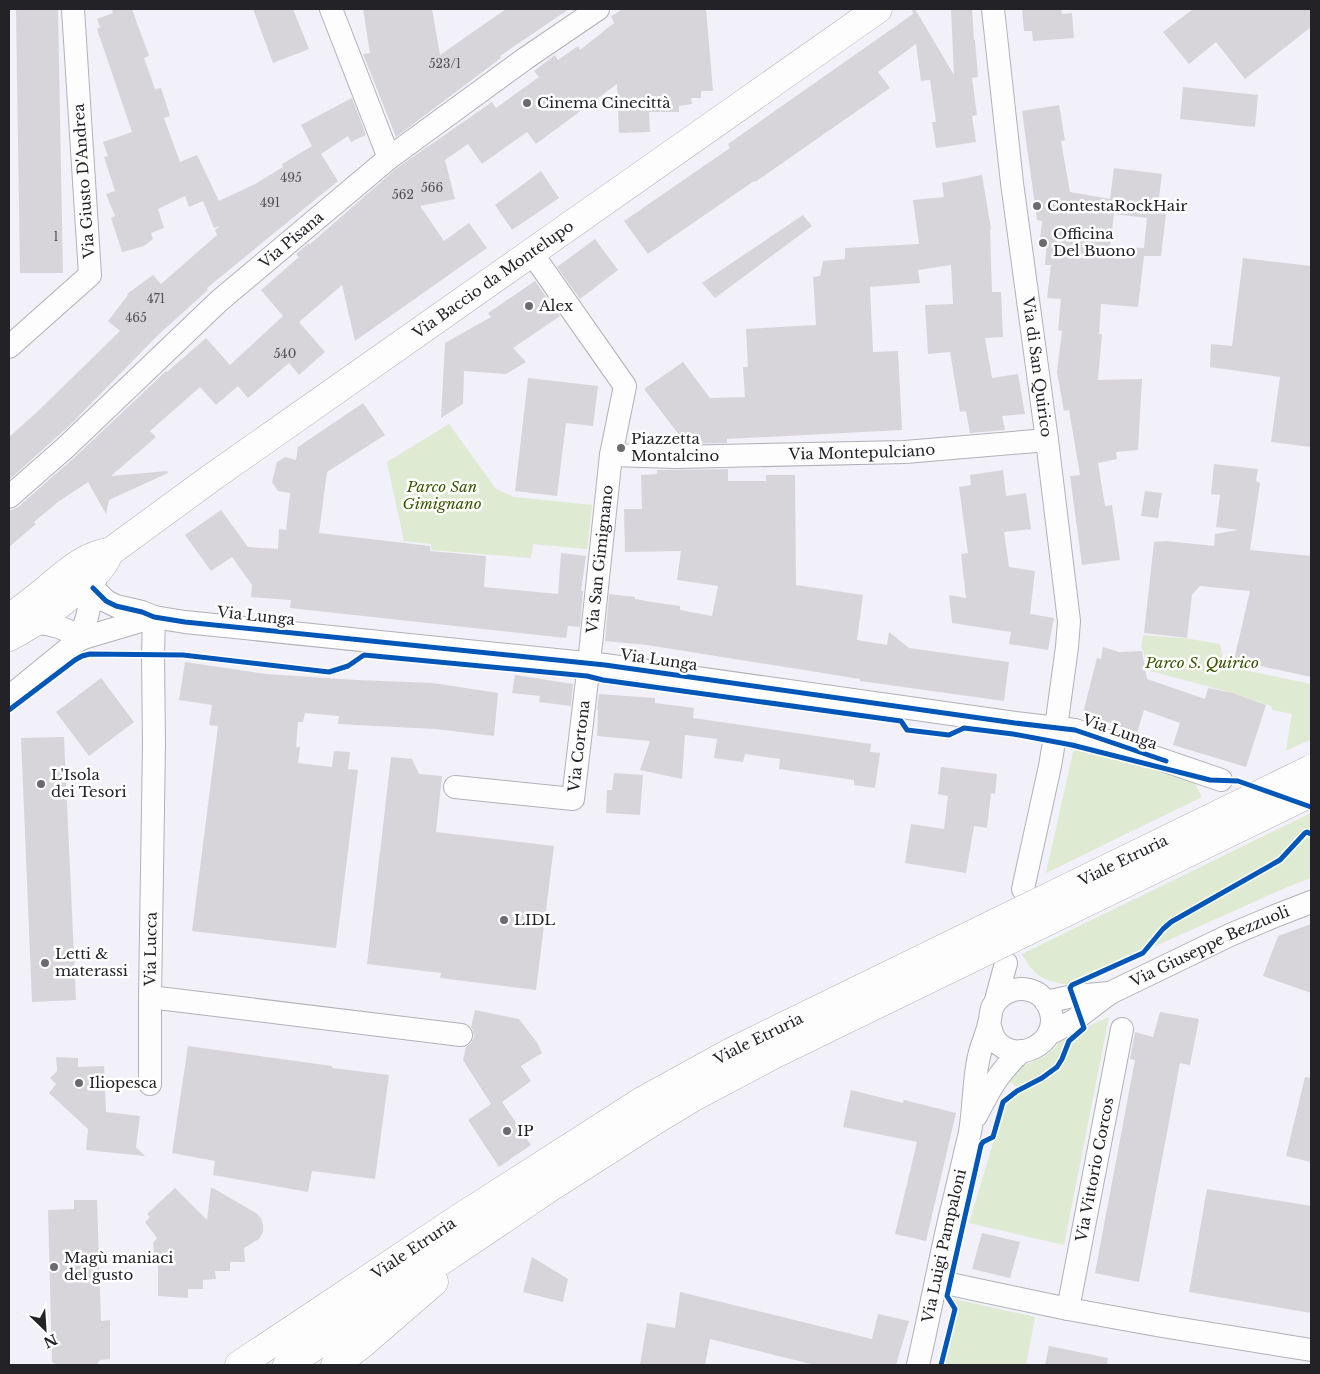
<svg xmlns="http://www.w3.org/2000/svg" width="1320" height="1374" viewBox="0 0 1320 1374" font-family="'Libre Baskerville',serif">
<style>
.green{fill:#deead1}
.building{fill:#d8d5da;fill-rule:evenodd}
.lines{fill:none;stroke-linecap:round;stroke-linejoin:round}
.minor-casing{stroke:#b2b1b7;stroke-width:24}
.tertiary-casing{stroke:#b2b1b7;stroke-width:29}
.primary-casing{stroke:#b2b1b7;stroke-width:29}
.minor{stroke:#fdfdfe;stroke-width:22}
.tertiary{stroke:#fdfdfe;stroke-width:28}
.primary{stroke:#fdfdfe;stroke-width:28}
.primary-bridge-casing{stroke:#b2b1b7;stroke-width:29;stroke-linecap:butt}
.primary-bridge{stroke:#fdfdfe;stroke-width:28}
.cycleway-casing{stroke:#fff;stroke-width:8}
.cycleway{stroke:#0057b8;stroke-width:5}
.poi-dot{fill:#6b6a70;stroke:#fff;stroke-width:2}
.labels{text-anchor:middle;stroke-width:5;stroke-linejoin:round;paint-order:stroke}
.number-label{font-size:12px;fill:#504f53}
.poi-label{font-size:15px;fill:#232226;stroke:#fff;text-anchor:start}
.street-label{font-size:15px;fill:#232226;stroke:#fff}
.park-label{font-size:15px;font-style:italic;fill:#395500;stroke:#fff}
</style>
<rect width="100%" height="100%" fill="#f2f0f8"/>
<path class="green" d="M449,424L496,489L514,497L592,505L587,549L533,544L531,558L431,550V544L404,541L387,462Z
M1143,635L1190,639L1220,644L1224,666L1311,684V739L1286,751L1292,714L1273,710L1271,706L1233,693L1147,670L1143,650L1141,649Z
M1074,748L1193,779L1202,797L1046,873Z
M1311,813V878L1285,888L1180,935L1097,972L1073,981L1068,985C1042,980 1035,977 1022,954Z
M1109,1017L1064,1245L969,1223L1003,1110C1007,1101 1014,1097 1023,1092L1007,1079L1020,1067L1044,1057L1056,1047L1060,1039Z
M954,1299L1035,1317L1026,1365H941Z"/>
<path class="building" d="M16,9H58L63,273H20Z
M112,9H132L149,56L144,58L155,89L161,88L170,116L164,118L180,162L197,155L219,201L255,184L283,167L282,164L312,146L301,125L352,98L366,135L351,142L348,136L321,154L338,181L207,288L208,290L158,335L70,425L9,480V437L36,413L120,331L108,321L128,295L127,294L153,275L161,284L217,235L215,230L220,226L214,228L203,201L189,207L185,196L158,209L164,228L151,233L153,239L144,246L122,252L111,218L115,216L106,194L115,191L104,157L108,156L103,142L132,132L97,29L100,27L97,19L113,13Z
M253,9H293L309,49L273,63Z
M363,9H432L440,55L506,9H569L500,56L501,58L396,137L363,54L370,53Z
M623,9H706L713,91H701V98H691L692,104L679,106V112H649L650,132L619,133L617,84L536,144L527,132L482,164L468,144L445,160L455,199L420,206L444,241L469,223L487,248L355,341L342,285L299,322L325,352L299,375L289,363L248,398L238,386L216,405L200,387L150,431L156,437L111,476L167,471L168,473L109,500L106,514L88,482L58,502L34,522L36,524L9,547V510H12L18,507L74,458L166,371L167,372L206,338L230,365L283,316L261,290L299,257L296,254L309,243L310,244L397,168L492,102L496,108L539,77L534,71L555,55L558,60L578,46L580,50L614,23L611,16Z
M912,9H915L954,75L951,9H972L974,40H975L978,77L972,78L977,115L972,116L976,142L936,148L932,122H936L930,80L921,81L916,44L878,72L890,88L755,182L754,181L648,254L624,221L730,148L728,144L913,14Z
M1022,9H1061L1062,14L1072,13L1074,38L1033,41L1032,31H1024Z
M1193,9H1311V27L1245,79L1216,42L1189,64L1163,32Z
M1183,87L1258,95L1255,127L1180,119Z
M1059,105L1065,140L1061,141L1070,192L1110,199L1114,168L1162,174L1158,205L1167,206L1161,256H1144L1138,307L1101,304L1099,334H1102L1098,380L1142,379L1138,450L1116,452L1117,459L1098,463L1105,506L1112,505L1120,560L1082,565L1070,476L1080,475L1069,410L1064,411L1057,372L1062,331L1058,330L1061,299L1047,298L1051,265H1045L1047,241L1040,240L1042,221L1037,220L1022,111ZM1114,214L1147,218L1144,248L1110,247Z
M541,171L559,198L512,230L495,205Z
M982,175L991,229H990L992,292H1001L1003,337L985,338L992,378L1018,374L1025,414L1002,416L1005,430L970,433L966,411L960,412L950,352L928,354L925,305L953,304L951,265L918,270L920,283L870,287L873,352L898,351L902,430L727,439V443L686,444L644,389L683,362L710,398L745,397L743,367H748L746,329L816,325L813,277L820,276L823,261L845,259V248L919,244L913,200L944,197L942,183Z
M803,215L812,226L715,298L702,283Z
M595,239L618,270L580,299L557,267Z
M1243,258L1311,266V447L1271,442L1280,377L1210,367L1211,344L1232,346Z
M535,281L560,316L513,348L526,362L506,374L464,371L463,404L441,418L445,343L491,317L488,313Z
M528,378L598,386L593,426L566,423L557,496L515,491Z
M363,403L385,435L327,472L319,533L430,546V551L486,556L484,587L558,594L561,553L586,556L581,591H583L580,627L568,626L566,638L290,608L291,600L251,597L252,585L232,557L211,571L185,535L221,510L248,547L278,549L279,529L286,530L290,493L278,491L272,482L277,462L285,457L296,460L298,447Z
M1214,464L1258,469L1256,481L1260,483L1250,550L1311,556V677L1234,660L1250,591L1200,586L1192,595L1187,638L1144,633L1154,542L1166,541L1214,546L1215,534L1238,530L1216,527L1220,495L1211,494Z
M728,469V481H766V475H795L796,585L863,595L857,640L887,645L889,632L909,648L1009,662L1004,701L860,681V679L647,645L605,641L609,594L635,597V599L652,602L680,606V610L712,616L718,586L677,580L681,551L625,552L624,509H642L641,475L657,474V470Z
M1003,470L1006,496L1026,493L1031,529L1004,532L1009,567L1035,571L1030,614L1054,618L1048,650L1009,644L1011,632L952,623L949,595L966,598L961,554L968,553L959,487L971,485L970,475Z
M1145,491L1162,493L1158,518L1141,516Z
M1103,647L1119,652L1142,651L1147,679L1205,699L1208,688L1233,693L1266,705L1246,767L1173,745L1180,723L1144,710L1137,733L1083,713L1097,658L1101,659Z
M185,662L266,674L357,680L433,683L498,693L494,736L435,729L338,724L339,716L305,713L303,722H298L296,747H300L298,763L332,767L334,751L350,752L348,769L358,770L336,948L192,931L218,726L209,725L212,705L179,700Z
M515,675L573,684L571,706L539,702L540,696L512,693Z
M101,678L134,722L89,756L56,712Z
M599,694L655,698V703L694,708L693,718L871,744L870,752L880,753L875,788L854,785V780L779,769L780,759L745,754L743,762L714,758L717,739L685,735L682,779L640,770L650,741L597,736L598,710H597Z
M64,737L76,1000L32,1002L21,738Z
M391,757L412,759L419,774L442,776L436,832L554,846L536,990L440,978L441,973L367,964Z
M941,767L997,774L995,794L991,793L987,828L974,826L966,873L905,863L911,824L944,829L948,796L938,794Z
M614,773L643,775L640,815L606,813L607,790H612Z
M1311,924V993L1263,976L1278,936Z
M475,1010L519,1019L538,1044L542,1053L521,1066L531,1081L502,1102L531,1145L499,1167L468,1120L491,1104L463,1060L466,1047L471,1043L474,1037L473,1030L471,1027Z
M1160,1012L1199,1019L1190,1065L1180,1063L1139,1282L1095,1273L1135,1060L1130,1059L1135,1032L1153,1037Z
M188,1046L332,1066V1068L389,1075L375,1179L312,1171L308,1192L213,1175L215,1161L172,1153Z
M56,1057L78,1058V1067L104,1066L106,1112L140,1116L136,1147L145,1156L86,1150L88,1129L49,1093L56,1084L50,1078L57,1071Z
M1305,1077L1311,1078V1162L1286,1156Z
M851,1090L903,1103L904,1100L956,1113L926,1241L895,1234L917,1142L843,1127Z
M211,1187L256,1213L261,1218L263,1225V1232L259,1239L244,1248L245,1262H230V1271H215L216,1279L203,1280V1289H188V1298L158,1296V1259H155L153,1243L157,1238L145,1222L150,1217L147,1214L175,1188L207,1220Z
M1207,1189L1311,1206V1313L1189,1292Z
M74,1200H97L101,1321L110,1320V1359L100,1360L96,1365H57L52,1362L48,1210L74,1209Z
M982,1233L1020,1242L1010,1278L972,1269Z
M532,1257L568,1279L563,1302L523,1292Z
M680,1292L872,1339L878,1314L909,1321L896,1365H815L710,1339L705,1365H640L647,1323L675,1328Z
M1049,1346L1108,1358L1107,1365H1045Z"/>
<g class="lines">
<defs>
<g id="minor">
<path d="M331,9L389,158"/>
<path id="s1" d="M993,9L1012,183L1047,440L1069,621L1067,647L1054,742L1050,766L1023,889"/>
<path d="M9,347L90,275L73,9"/>
<path id="s2" d="M611,455L676,457L905,452L1047,440"/>
<path id="s3" d="M9,497L65,448L219,301L389,158L526,58L598,9"/>
<path d="M93,588L106,601L116,606L142,612L154,617L185,622L605,665L1015,723L1075,730L1221,780"/>
<path d="M154,617L153,654L154,745L150,997L461,1035"/>
<path d="M35,623C51,623 69,629 80,639"/>
<path d="M80,639L154,617"/>
<path d="M9,697L80,639L87,617L96,577"/>
<path id="s4" d="M455,787L573,799L589,663L611,455L625,386L531,252"/>
<path d="M996,1000L1006,963"/>
<path d="M1046,1002L1073,996L1110,993"/>
<path id="s5" d="M1049,1034L1073,1021L1110,993L1230,935L1275,916L1311,902"/>
<path d="M150,1084V997"/>
<path d="M976,1116C990,1089 999,1071 1022,1051"/>
<path d="M936,1281L1068,1309L1162,1326L1311,1350"/>
<path id="s6" d="M1068,1309L1122,1029"/>
<path id="s7" d="M918,1365C929,1317 938,1269 949,1221C954,1200 959,1179 964,1158C966,1147 970,1136 971,1125C974,1103 974,1082 978,1061C980,1048 986,1037 989,1024C991,1018 990,1012 993,1006C1001,991 1019,985 1035,992C1043,996 1049,1004 1051,1013C1059,1044 1016,1065 996,1041C992,1036 991,1029 989,1023"/>
</g>
<g id="tertiary">
<path d="M9,618C21,610 32,601 43,592C63,576 83,555 110,552"/>
<path id="s8" d="M9,637C42,620 71,597 98,571L104,563L110,552L211,478L878,9"/>
</g>
<g id="primary">
<path id="s9" d="M239,1365L461,1217L642,1101"/>
<path d="M287,1365L551,1187L654,1121"/>
<path d="M335,1365L361,1345L434,1282"/>
</g>
</defs>
<use href="#minor" class="minor-casing"/>
<use href="#tertiary" class="tertiary-casing"/>
<use href="#primary" class="primary-casing"/>
<use href="#minor" class="minor"/>
<use href="#tertiary" class="tertiary"/>
<use href="#primary" class="primary"/>
<defs>
<g id="primary-bridge">
<path id="s10" d="M642,1101L733,1051L1311,769"/>
<path d="M654,1121L692,1098L773,1055L1311,793"/>
</g>
</defs>
<use href="#primary-bridge" class="primary-bridge-casing"/>
<use href="#primary-bridge" class="primary-bridge"/>
<defs>
<path id="cycleway" d="M93,588L106,601L116,606L142,612L154,617L185,622L605,665L1015,723L1075,730L1166,761
M9,710L75,660L82,656L90,654L183,655L329,672L348,666L364,655L587,676L603,680L901,721L907,730L949,735L964,728L1013,734L1072,745L1210,780L1238,781L1311,807
M941,1365L955,1309L947,1296L981,1145L983,1142L993,1137L1003,1102L1017,1091L1042,1078L1057,1067L1062,1059L1069,1041L1084,1028L1070,988L1072,985L1143,953L1163,929L1171,922L1280,860L1305,833L1307,832L1311,834"/>
</defs>
<use href="#cycleway" class="cycleway-casing"/>
<use href="#cycleway" class="cycleway"/>
</g>
<g class="poi-dot">
<circle cx="527" cy="103" r="5"/>
<circle cx="1037" cy="206" r="5"/>
<circle cx="1043" cy="243" r="5"/>
<circle cx="529" cy="306" r="5"/>
<circle cx="621" cy="448" r="5"/>
<circle cx="41" cy="784" r="5"/>
<circle cx="504" cy="920" r="5"/>
<circle cx="45" cy="963" r="5"/>
<circle cx="79" cy="1083" r="5"/>
<circle cx="507" cy="1131" r="5"/>
<circle cx="54" cy="1267" r="5"/>
</g>
<g class="labels">
<g class="number-label">
<text x="445" y="68">523/1</text>
<text x="291" y="182">495</text>
<text x="432" y="192">566</text>
<text x="403" y="199">562</text>
<text x="270" y="207">491</text>
<text x="56" y="241">1</text>
<text x="156" y="303">471</text>
<text x="136" y="322">465</text>
<text x="285" y="358">540</text>
</g>
<g class="poi-label">
<text x="537" y="108">Cinema Cinecittà</text>
<text x="1047" y="211">ContestaRockHair</text>
<text x="1053" y="239">Officina<tspan x="1053" dy="17">Del Buono</tspan></text>
<text x="539" y="311">Alex</text>
<text x="631" y="444">Piazzetta<tspan x="631" dy="17">Montalcino</tspan></text>
<text x="51" y="780">L'Isola<tspan x="51" dy="17">dei Tesori</tspan></text>
<text x="514" y="925">LIDL</text>
<text x="55" y="959">Letti &amp;<tspan x="55" dy="17">materassi</tspan></text>
<text x="89" y="1088">Iliopesca</text>
<text x="517" y="1136">IP</text>
<text x="64" y="1263">Magù maniaci<tspan x="64" dy="17">del gusto</tspan></text>
</g>
<g class="street-label">
<text transform="translate(84 181) rotate(-94)" y="5">Via Giusto D'Andrea</text>
<text dy="5" stroke="none"><textPath href="#s3" startOffset="382">Via Pisana</textPath></text>
<text dy="5" stroke="none"><textPath href="#s8" startOffset="604">Via Baccio da Montelupo</textPath></text>
<text dy="5" stroke="none"><textPath href="#s1" startOffset="361">Via di San Quirico</textPath></text>
<text dy="5" stroke="none"><textPath href="#s2" startOffset="251">Via Montepulciano</textPath></text>
<text dy="5" stroke="none"><textPath href="#s4" startOffset="360">Via San Gimignano</textPath></text>
<text transform="translate(256 616) rotate(6)" y="5">Via Lunga</text>
<text transform="translate(659 660) rotate(8)" y="5">Via Lunga</text>
<text transform="translate(1120 732) rotate(19)" y="5">Via Lunga</text>
<text dy="5" stroke="none"><textPath href="#s4" startOffset="172">Via Cortona</textPath></text>
<text dy="5" stroke="none"><textPath href="#s10" startOffset="538">Viale Etruria</textPath></text>
<text dy="5" stroke="none"><textPath href="#s5" startOffset="184">Via Giuseppe Bezzuoli</textPath></text>
<text transform="translate(151 949) rotate(-89)" y="5">Via Lucca</text>
<text dy="5" stroke="none"><textPath href="#s10" startOffset="132">Viale Etruria</textPath></text>
<text dy="5" stroke="none"><textPath href="#s6" startOffset="142">Via Vittorio Corcos</textPath></text>
<text dy="5" stroke="none"><textPath href="#s7" startOffset="122">Via Luigi Pampaloni</textPath></text>
<text dy="5" stroke="none"><textPath href="#s9" startOffset="210">Viale Etruria</textPath></text>
</g>
<g class="park-label">
<text x="442" y="492">Parco San<tspan x="442" dy="17">Gimignano</tspan></text>
<text x="1202" y="668">Parco S. Quirico</text>
</g>
</g>
<rect width="1320" height="1374" fill="none" stroke="#232226" stroke-width="20"/>
<g transform="translate(45 1329) rotate(155)" stroke="#ffffff" stroke-width="4" paint-order="stroke">
<path d="M0-4L9 19L0 12L-9 19Z" fill="#232226"/>
<text y="-8" font-size="14" font-weight="bold" text-anchor="middle" fill="#232226">N</text>
</g>
</svg>
